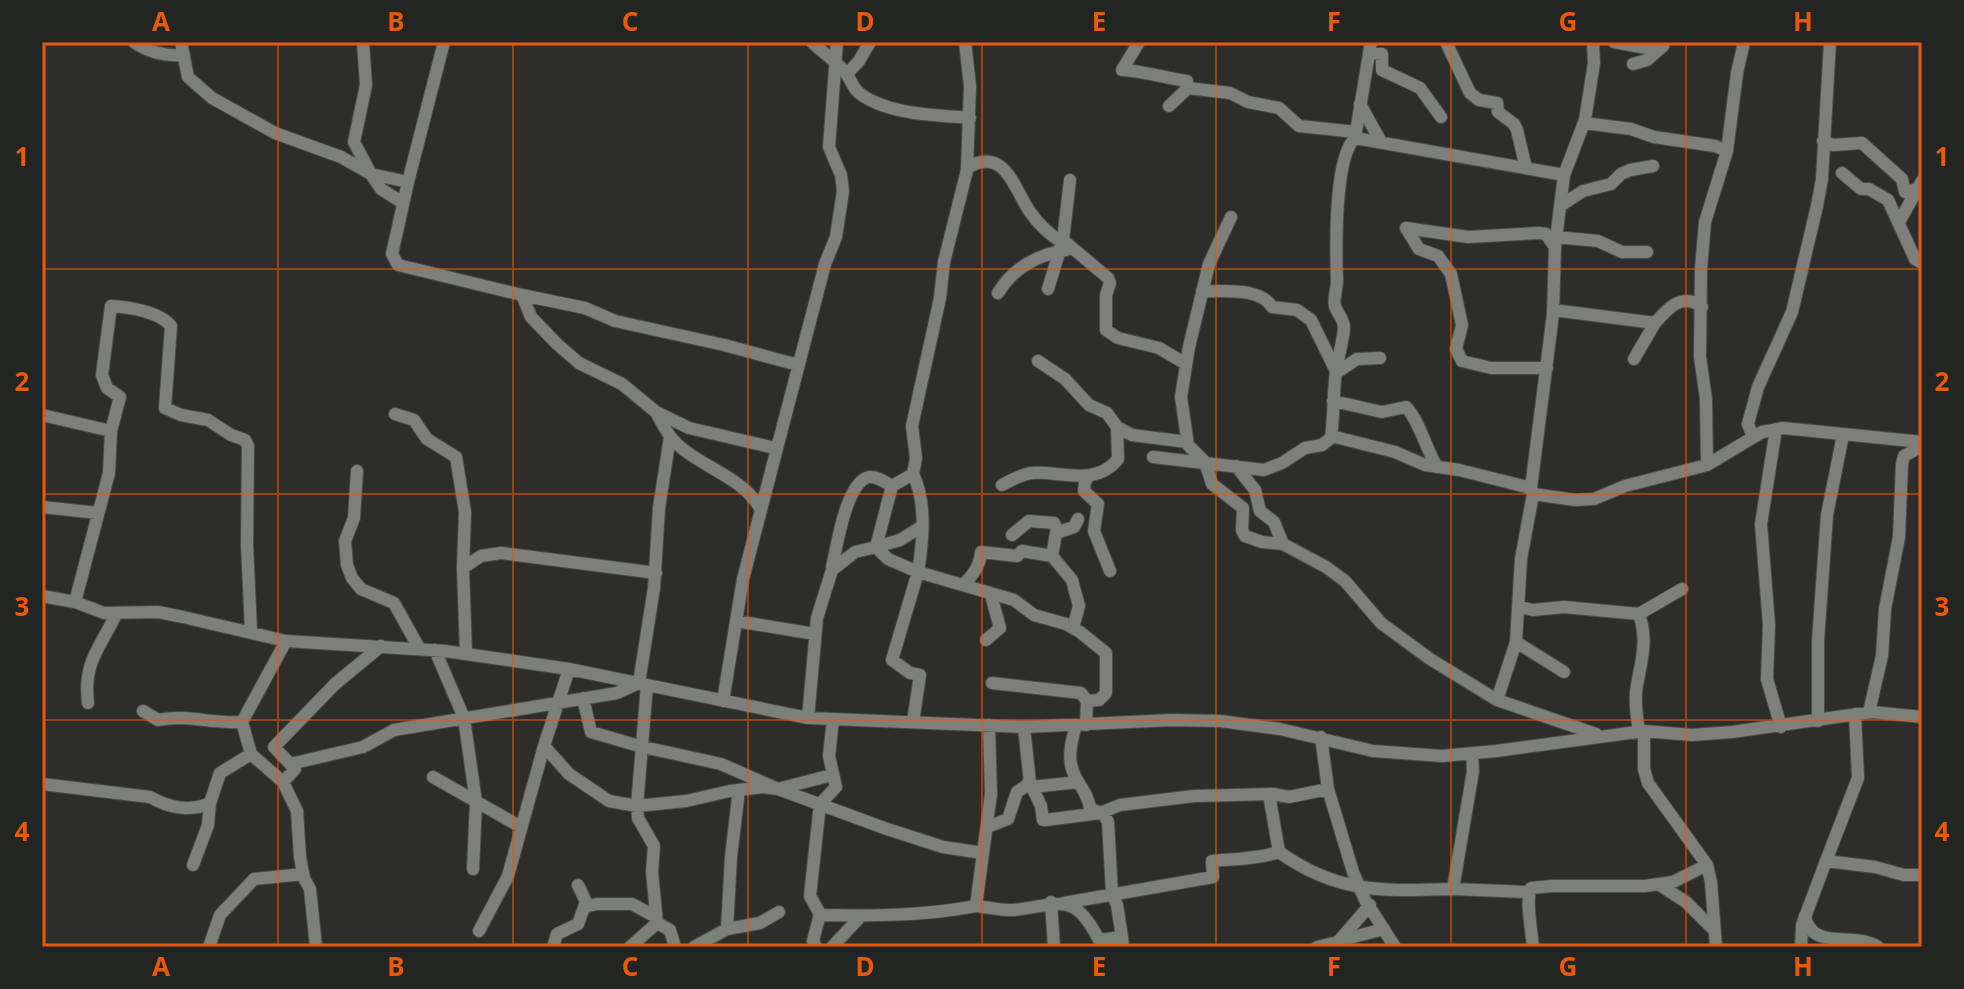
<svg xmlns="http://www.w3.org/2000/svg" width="1964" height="989" viewBox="0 0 1964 989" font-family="'Noto Sans',sans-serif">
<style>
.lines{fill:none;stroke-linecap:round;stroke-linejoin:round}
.minor-casing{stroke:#4a4c49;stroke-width:14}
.minor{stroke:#7d7f7b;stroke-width:12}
.grid{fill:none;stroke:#e8590c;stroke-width:2;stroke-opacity:0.55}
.neatline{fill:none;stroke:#e8590c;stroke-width:3}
.grid-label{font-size:26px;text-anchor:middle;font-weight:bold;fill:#e8590c}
</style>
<rect width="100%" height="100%" fill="#2d2e2b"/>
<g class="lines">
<defs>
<path id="minor" d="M134,42C149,53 167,56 184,55
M181,42L188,77L212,98L275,133L341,157L371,174L381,189L403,203
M363,42L366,85L354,142L371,174L408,182L392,254L398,265L522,295L531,317L557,344L579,363L622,384L656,412L689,428L775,448
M812,42C822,52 836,61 845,72C851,79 852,87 859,93C888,115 935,115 970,118
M1139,42L1122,70C1145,71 1164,78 1187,81
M1371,42L1355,138L1564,175
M1446,42L1470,93L1479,100L1497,103L1498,112L1514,124L1517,130L1526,168
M1593,42L1594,63L1585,120L1564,175L1555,247L1553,314L1531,488L1533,494L1521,559L1516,642L1497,700L1596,734
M1614,42L1658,50
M1369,53L1382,54V70L1420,88L1441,117
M1633,64L1647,60L1663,46L1664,42
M847,74L859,61L870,42
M1360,104L1381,142
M1169,106L1188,88L1230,93L1248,102L1279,108L1299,126L1356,132
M1584,123L1631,129L1654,137L1715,146L1727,151
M1823,141L1833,145L1862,143L1902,179L1905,192L1917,189
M967,168C1005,145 1014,189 1030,212C1039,225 1050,235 1063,243
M1842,173L1861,189H1869L1888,200L1915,259L1922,263
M408,182L444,42
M1560,206L1583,191L1611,184L1621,174L1630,170L1653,166
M1231,217L1209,264L1189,347L1181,397L1188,445L1205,462L1212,484L1243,508L1242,530L1245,536L1262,542L1283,544L1326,567L1345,581L1381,623L1430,659L1497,700
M1899,222L1922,181
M1556,237L1598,241L1622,252H1647
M1063,240L1070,180
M1048,289L1063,240L1108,278L1110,283L1106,295V330L1118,338L1159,348L1186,364
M1202,291C1223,292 1260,287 1272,307L1297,310L1311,320L1336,371
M998,293C1013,268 1037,255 1066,250
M522,295L585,308L615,321L724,345L798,365
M1553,310L1655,323L1634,359
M1655,323C1668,308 1682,292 1702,307
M1038,361L1065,379L1089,405L1107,413L1117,427
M1547,368H1491L1462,361L1456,349L1462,325L1451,274L1438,256L1419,249L1406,228L1468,237L1539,233L1546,234L1555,247
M1336,373L1357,359L1380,358
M1333,401L1382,412L1406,407C1418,418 1427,451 1437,467
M656,412C662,423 667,435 677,444C702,468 744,477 761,510
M395,414L414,420L427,439L456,457L465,512L463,568
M42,415L111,431
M1776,429L1761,524L1769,625L1767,679L1781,727
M1331,436L1395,452L1425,465L1459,470L1531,488
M1753,437L1748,424L1758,387L1792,312L1817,206L1822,179L1830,42
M1153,457L1264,470L1282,463L1305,448L1322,445L1331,438C1334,416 1333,393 1336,371C1338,357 1343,342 1344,328C1344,318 1337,314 1335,306C1333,299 1337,288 1337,281C1336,251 1334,158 1355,138
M1707,465L1706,399L1700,357L1701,269L1705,222L1727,151L1737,73L1744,42
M1236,466L1255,490L1260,511L1274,522L1283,544
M357,471L354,518L345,541L347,565L352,578L361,589L394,603L419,648
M1090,475L1085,481L1084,491L1098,504L1094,531L1110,571
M1002,485C1012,480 1021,474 1032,473C1061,471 1096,487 1118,459L1117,427L1132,435L1187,442
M1533,494L1575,500L1594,499L1625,486L1707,465L1762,432L1783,428L1922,442
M42,507L98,513
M1012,535L1029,521L1054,523L1058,532
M876,547L888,559L918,572C923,541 927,503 913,474
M876,547L900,540L921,527
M832,567C837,546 846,482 869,477C877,476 885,482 892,486
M963,585C973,575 980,566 981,552L1017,556L1022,551L1052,556
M42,596L75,602L104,613L158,612L183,617L286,641L445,651L569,669L808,718L1024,727L1172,720L1220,721L1280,729L1373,751L1442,756L1496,751L1644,731L1692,735L1732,732L1872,712L1922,717
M75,602L109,473L111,431L120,397L107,388L102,375L111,306C129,307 160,312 171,326L165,408L181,415L208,420L231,435L245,440L248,446L247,545L251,631
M1520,607L1533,610L1564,607L1639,614C1649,643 1640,663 1636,692C1635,704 1637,719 1639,731
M1639,614L1682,589
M736,621L815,634
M1073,628L1079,606L1072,580L1052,556L1056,533L1074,527L1078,519
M986,640L1000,628L992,599L996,595
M1516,642L1564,672
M435,650L464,718L476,802L473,869
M466,654L463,568L481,556L501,553L656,573
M992,683L1081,693L1087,701
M583,698L591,732L639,746L721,764L778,789L887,829L943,847L983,853L976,906C988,907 1002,911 1014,910C1059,905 1074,890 1099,940L1122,937L1123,947
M723,701L743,579L825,264L836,237L843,191L841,175L829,147L837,42
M88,703C83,661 100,649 116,614
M143,711L158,720C188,714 211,724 242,722L286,641
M1869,712L1882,656L1885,609L1899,537L1902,464L1904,456L1922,446
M808,718L817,618L832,570L855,552L876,547L892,486L913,474L916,458L912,426L940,298L944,262L967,170L970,86L965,42
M1818,721V641L1827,515L1843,435
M242,722L251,754L283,782
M913,722L920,675L910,673L892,660L918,572L1014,600L1034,615L1066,624L1080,632L1106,653V693L1099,700L1087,701L1086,725
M1076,725C1071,743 1066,761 1076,778C1082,789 1088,795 1090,808L1104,815L1108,822L1112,893L1117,905L1122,937
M1644,731V769L1648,783L1707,865L1711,882L1716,947
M1321,737L1328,789L1353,872L1365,900L1395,947
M544,746L569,774L609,801L637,806L686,801L730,791L763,787L778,789L832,775
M290,764L363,747L394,730L617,693L639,683L654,588L659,508L670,437
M433,777L521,827
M42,784L150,797C169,808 191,812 210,803
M1027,784L1032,787L1078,782
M1032,787L1041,806L1043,820H1046L1100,813L1120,805L1194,796L1273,794L1289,797L1328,789
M987,827L1008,819L1017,792L1030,783L1024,727
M1279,852C1338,894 1383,891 1453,889L1473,771L1472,754
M983,853L991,794L989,725
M1826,861L1858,778L1855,714
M193,865L208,825L210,803L220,773L251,754
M1658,884L1686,902L1715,931
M1453,889L1528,892
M1051,902L1054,947
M1064,903L1213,877L1212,861C1234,859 1257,859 1279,852L1269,794
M584,907L597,904H632L656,917
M819,915C872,916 924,916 976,906
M1805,916C1811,952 1856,931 1878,947
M657,923L670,930L675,947
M727,929L731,857L739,790
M479,931L508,876L544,746L569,669
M1338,941L1384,929
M209,947L220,915L254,879L303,874
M316,947L310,889L304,878L300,857L297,811L283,782L295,769L274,747L335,684L381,646
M553,947L557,934L578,924L586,902L578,885
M630,947L657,923L652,872L654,846L638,818L637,806L647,685
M694,947L727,929L760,923L779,912
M816,947L813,941L820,914L810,896L820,804L836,787L829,756L833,719
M832,947L861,916
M1317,947L1338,942L1370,905
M1533,947C1532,932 1525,900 1531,888L1552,886H1645L1673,882L1707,865
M1801,947L1802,925L1826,861L1875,867L1904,875H1922"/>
</defs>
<use href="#minor" class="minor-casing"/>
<use href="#minor" class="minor"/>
</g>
<path class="grid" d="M278,42V947M513,42V947M748,42V947M982,42V947M1216,42V947M1451,42V947M1686,42V947M42,269H1922M42,494H1922M42,720H1922"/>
<rect width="1964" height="989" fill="none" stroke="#232522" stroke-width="88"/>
<rect x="44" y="44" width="1876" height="901" class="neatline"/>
<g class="grid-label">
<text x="161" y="31">A</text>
<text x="396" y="31">B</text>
<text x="630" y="31">C</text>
<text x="865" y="31">D</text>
<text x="1099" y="31">E</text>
<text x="1334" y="31">F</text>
<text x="1568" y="31">G</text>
<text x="1803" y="31">H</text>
<text x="22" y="166">1</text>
<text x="1942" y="166">1</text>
<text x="22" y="391">2</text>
<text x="1942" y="391">2</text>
<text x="22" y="616">3</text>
<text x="1942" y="616">3</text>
<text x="22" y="841">4</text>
<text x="1942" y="841">4</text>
<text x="161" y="976">A</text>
<text x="396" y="976">B</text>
<text x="630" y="976">C</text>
<text x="865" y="976">D</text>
<text x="1099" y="976">E</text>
<text x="1334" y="976">F</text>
<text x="1568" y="976">G</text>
<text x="1803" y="976">H</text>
</g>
</svg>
